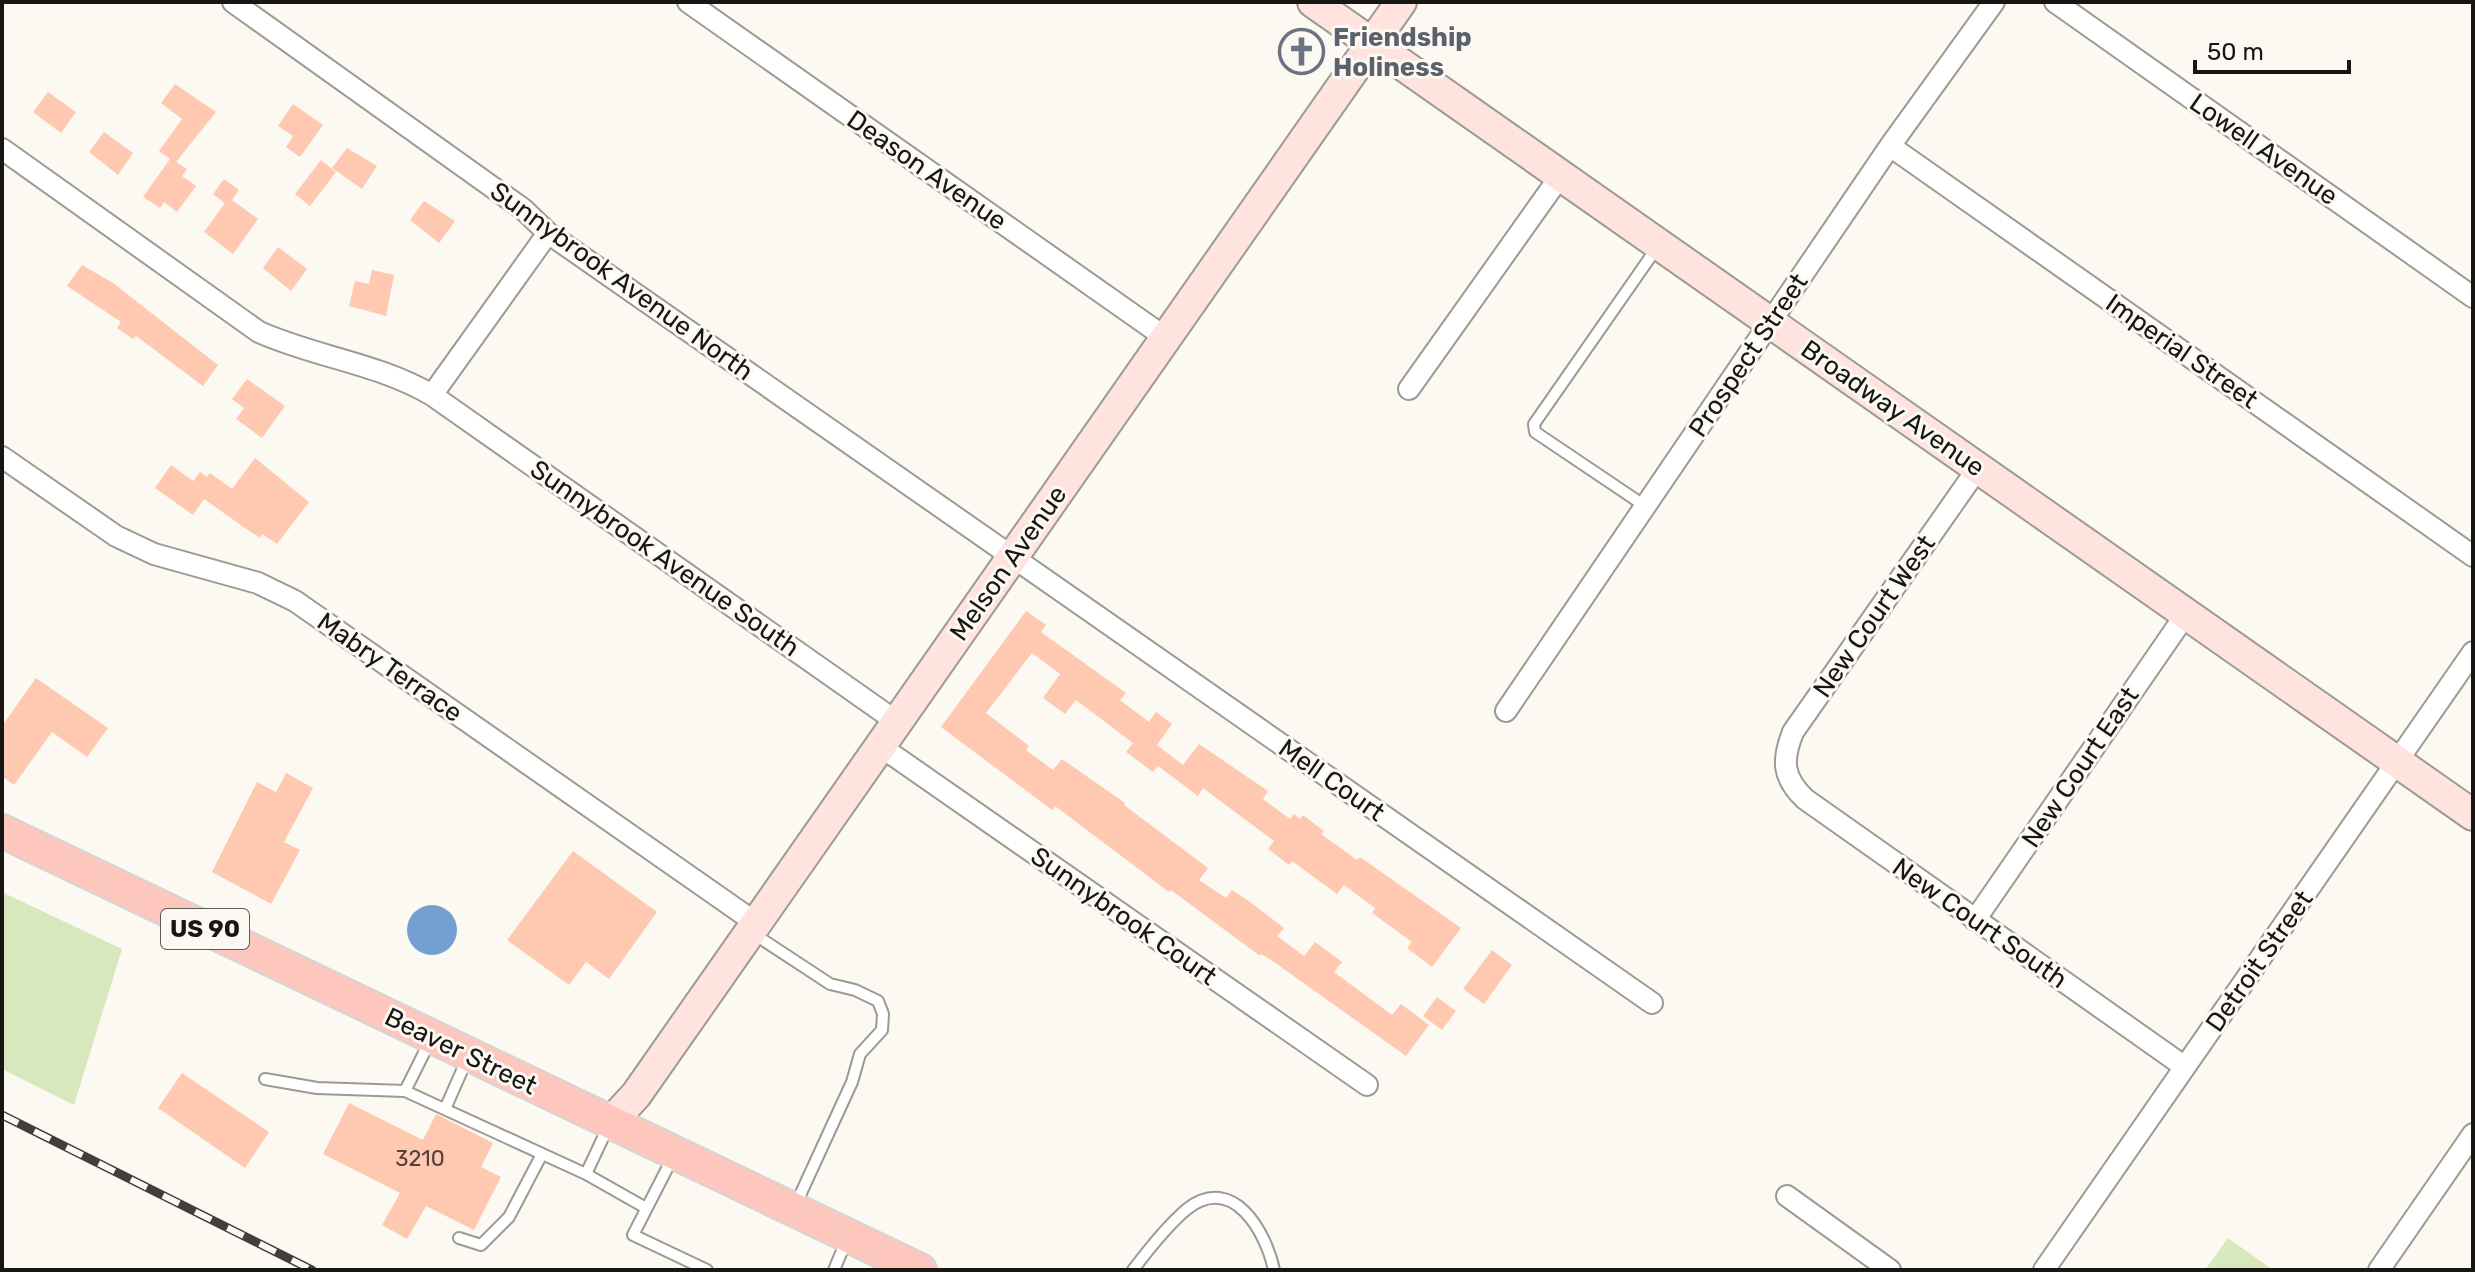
<svg xmlns="http://www.w3.org/2000/svg" width="2475" height="1272" viewBox="0 0 2475 1272" font-family="Rubik,sans-serif">
<style>
.green{fill:#d7e8bd}
.water{fill:#749fd1}
.building{fill:#ffc8b1}
.lines{fill:none;stroke-linecap:round;stroke-linejoin:round}
.lane-casing{stroke:#9c9a93;stroke-width:14}
.street-casing{stroke:#9c9a93;stroke-width:24}
.secondary-casing{stroke:#9c9a93;stroke-width:34}
.primary-casing{stroke:#d5d5d5;stroke-width:36}
.lane{stroke:#fff;stroke-width:10}
.street{stroke:#fff;stroke-width:20}
.secondary{stroke:#fee3de;stroke-width:30}
.primary{stroke:#fdc7be;stroke-width:32}
.rail-casing{stroke:#413f3c;stroke-width:9}
.rail{stroke:#fbf9f1;stroke-width:6;stroke-dasharray:18;stroke-linecap:butt}
.labels{text-anchor:middle;stroke-width:6;stroke-linejoin:round;paint-order:stroke}
.number-label{font-size:22px;fill:#51423b}
.shield{fill:#fbf9f1;stroke:#5b5a56;stroke-width:2}
.shield-label{font-size:24px;font-weight:bold;fill:#171614}
.worship-label{font-size:26px;font-weight:bold;fill:#5b616d;stroke:#fbf9f1;text-anchor:start}
.street-label{font-size:26px;fill:#171614;stroke:#fbf9f1}
</style>
<rect width="100%" height="100%" fill="#fbf9f1"/>
<path class="green" d="M2,892L122,949L74,1105L2,1069Z
M2228,1238L2273,1270H2205Z"/>
<path class="water" d="M407 930a25 25 0 1 1 50 0a25 25 0 1 1-50 0Z"/>
<path class="building" d="M175,84L216,112L176,162L187,169L182,176L196,186L177,212L164,202L160,208L143,197L170,159L159,151L182,119L161,103Z
M48,92L76,112L61,133L33,112Z
M293,104L323,125L300,157L286,147L293,136L278,126Z
M104,132L133,153L118,175L89,152Z
M347,148L377,166L362,189L332,168Z
M321,160L336,172L310,206L295,194Z
M224,179L239,190L232,200L258,219L233,254L204,232L225,203L213,194Z
M424,201L455,221L439,243L410,220Z
M278,247L307,269L291,291L263,268Z
M82,265L113,283L218,365L203,386L136,336L133,339L117,328L121,322L67,286Z
M372,270L394,275L386,316L349,306L355,281L369,284Z
M247,379L285,406L262,438L236,419L244,408L232,399Z
M255,458L309,502L277,544L262,534L260,538L245,528L204,499L193,515L155,488L171,465L193,481L200,472L207,477L210,473L232,489Z
M1026,611L1046,625L1041,632L1126,693L1120,700L1149,722L1156,712L1172,724L1157,745L1183,765L1199,744L1268,791L1263,799L1290,819L1294,814L1300,819L1303,815L1324,831L1321,834L1357,860L1360,857L1461,928L1432,967L1407,948L1412,942L1372,913L1375,908L1344,885L1337,894L1292,861L1289,865L1268,849L1274,841L1203,788L1198,796L1158,766L1153,772L1126,752L1133,743L1076,700L1065,714L1043,698L1060,674L1032,653L986,713L1029,746L1026,750L1053,770L1062,759L1125,803L1124,805L1208,868L1199,880L1226,898L1232,890L1246,899L1284,928L1277,936L1304,956L1315,942L1342,962L1334,972L1392,1015L1401,1004L1429,1025L1406,1056L1274,962L1261,954L1260,956L1171,890L1169,892L1055,806L1052,810L941,727Z
M36,678L108,728L87,757L52,732L14,785L2,776V726Z
M286,773L313,788L284,842L300,850L271,904L212,872L257,782L276,792Z
M573,851L657,912L609,979L586,962L569,985L507,940Z
M1492,950L1512,965L1484,1004L1463,989Z
M1437,997L1456,1011L1442,1030L1423,1016Z
M182,1073L269,1132L245,1168L158,1108Z
M349,1103L423,1140L436,1114L493,1143L481,1167L501,1177L474,1230L426,1206L407,1239L382,1225L400,1193L323,1154Z"/>
<g class="lines">
<defs>
<path id="lane" d="M1645,506L1535,432L1534,424L1658,246
M754,934L830,984L855,990L878,1001L883,1014L882,1030L860,1054L852,1082L796,1204
M431,1039L405,1091L586,1174L608,1127
M265,1079L317,1088L405,1091
M445,1109L468,1057
M674,1155L633,1235L707,1270
M586,1174L646,1208
M459,1238L481,1245L509,1217L542,1154
M834,1270L847,1239
M1133,1270C1148,1250 1168,1225 1187,1209C1233,1173 1266,1232 1274,1270"/>
<path id="street" d="M233,2L523,209L548,233L1652,1003
M688,2L1166,338
M2055,2L2473,297
M1890,146L2473,556
M2,149L259,332C318,358 377,363 432,395L897,722
M1409,389L1561,175
M432,395L548,233
M2,457L116,536L154,554L258,583L295,601L756,923
M1978,468L1793,732C1782,760 1782,777 1805,799L2185,1067
M1506,711L1890,146L1994,2
M880,746L1367,1085
M1975,920L2186,614
M1787,1196L1890,1270
M2044,1270L2473,652
M2379,1270L2473,1134"/>
<path id="secondary" d="M1313,2L2473,815
M611,1122L636,1095L1401,2"/>
<path id="primary" d="M2,831L920,1270"/>
</defs>
<use href="#lane" class="lane-casing"/>
<use href="#street" class="street-casing"/>
<use href="#secondary" class="secondary-casing"/>
<use href="#primary" class="primary-casing"/>
<use href="#lane" class="lane"/>
<use href="#street" class="street"/>
<use href="#secondary" class="secondary"/>
<use href="#primary" class="primary"/>
<defs>
<path id="rail" d="M2,1115L312,1270"/>
</defs>
<use href="#rail" class="rail-casing"/>
<use href="#rail" class="rail"/>
</g>
<defs>
<symbol id="church-ring" viewBox="-11 -11 22 22"><circle r="9.5" fill="#fbf9f1" stroke="#6b7280" stroke-width="1.5"/><path d="M-1.2-6h2.4v3.5h3.3v2.4h-3.3V6h-2.4V-.1h-3.3v-2.4h3.3Z" fill="#6b7280"/></symbol>
</defs>
<g fill-rule="evenodd">
<use href="#church-ring" x="1276" y="26" width="51" height="51"/>
</g>
<g class="labels">
<g class="number-label">
<text x="420" y="1166">3210</text>
</g>
<rect class="shield" x="161" y="909" width="88" height="40" rx="6"/>
<g class="shield-label">
<text x="205" y="937">US 90</text>
</g>
<g class="worship-label">
<text x="1333" y="46">Friendship<tspan x="1333" dy="30">Holiness</tspan></text>
</g>
<g class="street-label">
<text transform="translate(2264 149) rotate(35)" y="9">Lowell Avenue</text>
<text transform="translate(927 170) rotate(35)" y="9">Deason Avenue</text>
<text transform="translate(622 281) rotate(36)" y="9">Sunnybrook Avenue North</text>
<text transform="translate(2182 351) rotate(35)" y="9">Imperial Street</text>
<text transform="translate(1748 355) rotate(-56)" y="9">Prospect Street</text>
<text transform="translate(1893 408) rotate(35)" y="9">Broadway Avenue</text>
<text transform="translate(665 558) rotate(35)" y="9">Sunnybrook Avenue South</text>
<text transform="translate(1008 563) rotate(-55)" y="9">Melson Avenue</text>
<text transform="translate(1874 616) rotate(-55)" y="9">New Court West</text>
<text transform="translate(390 667) rotate(35)" y="9">Mabry Terrace</text>
<text transform="translate(2080 767) rotate(-56)" y="9">New Court East</text>
<text transform="translate(1332 780) rotate(35)" y="9">Mell Court</text>
<text transform="translate(1124 916) rotate(35)" y="9">Sunnybrook Court</text>
<text transform="translate(1980 923) rotate(35)" y="9">New Court South</text>
<text transform="translate(2259 961) rotate(-55)" y="9">Detroit Street</text>
<text transform="translate(461 1051) rotate(26)" y="9">Beaver Street</text>
</g>
</g>
<rect width="2475" height="1272" fill="none" stroke="#171614" stroke-width="8"/>
<path d="M2195 60v12h154v-12" fill="none" stroke="#171614" stroke-width="4"/>
<text x="2207" y="60" font-size="24" fill="#171614" stroke="#fbf9f1" stroke-width="6" paint-order="stroke">50 m</text>
</svg>
